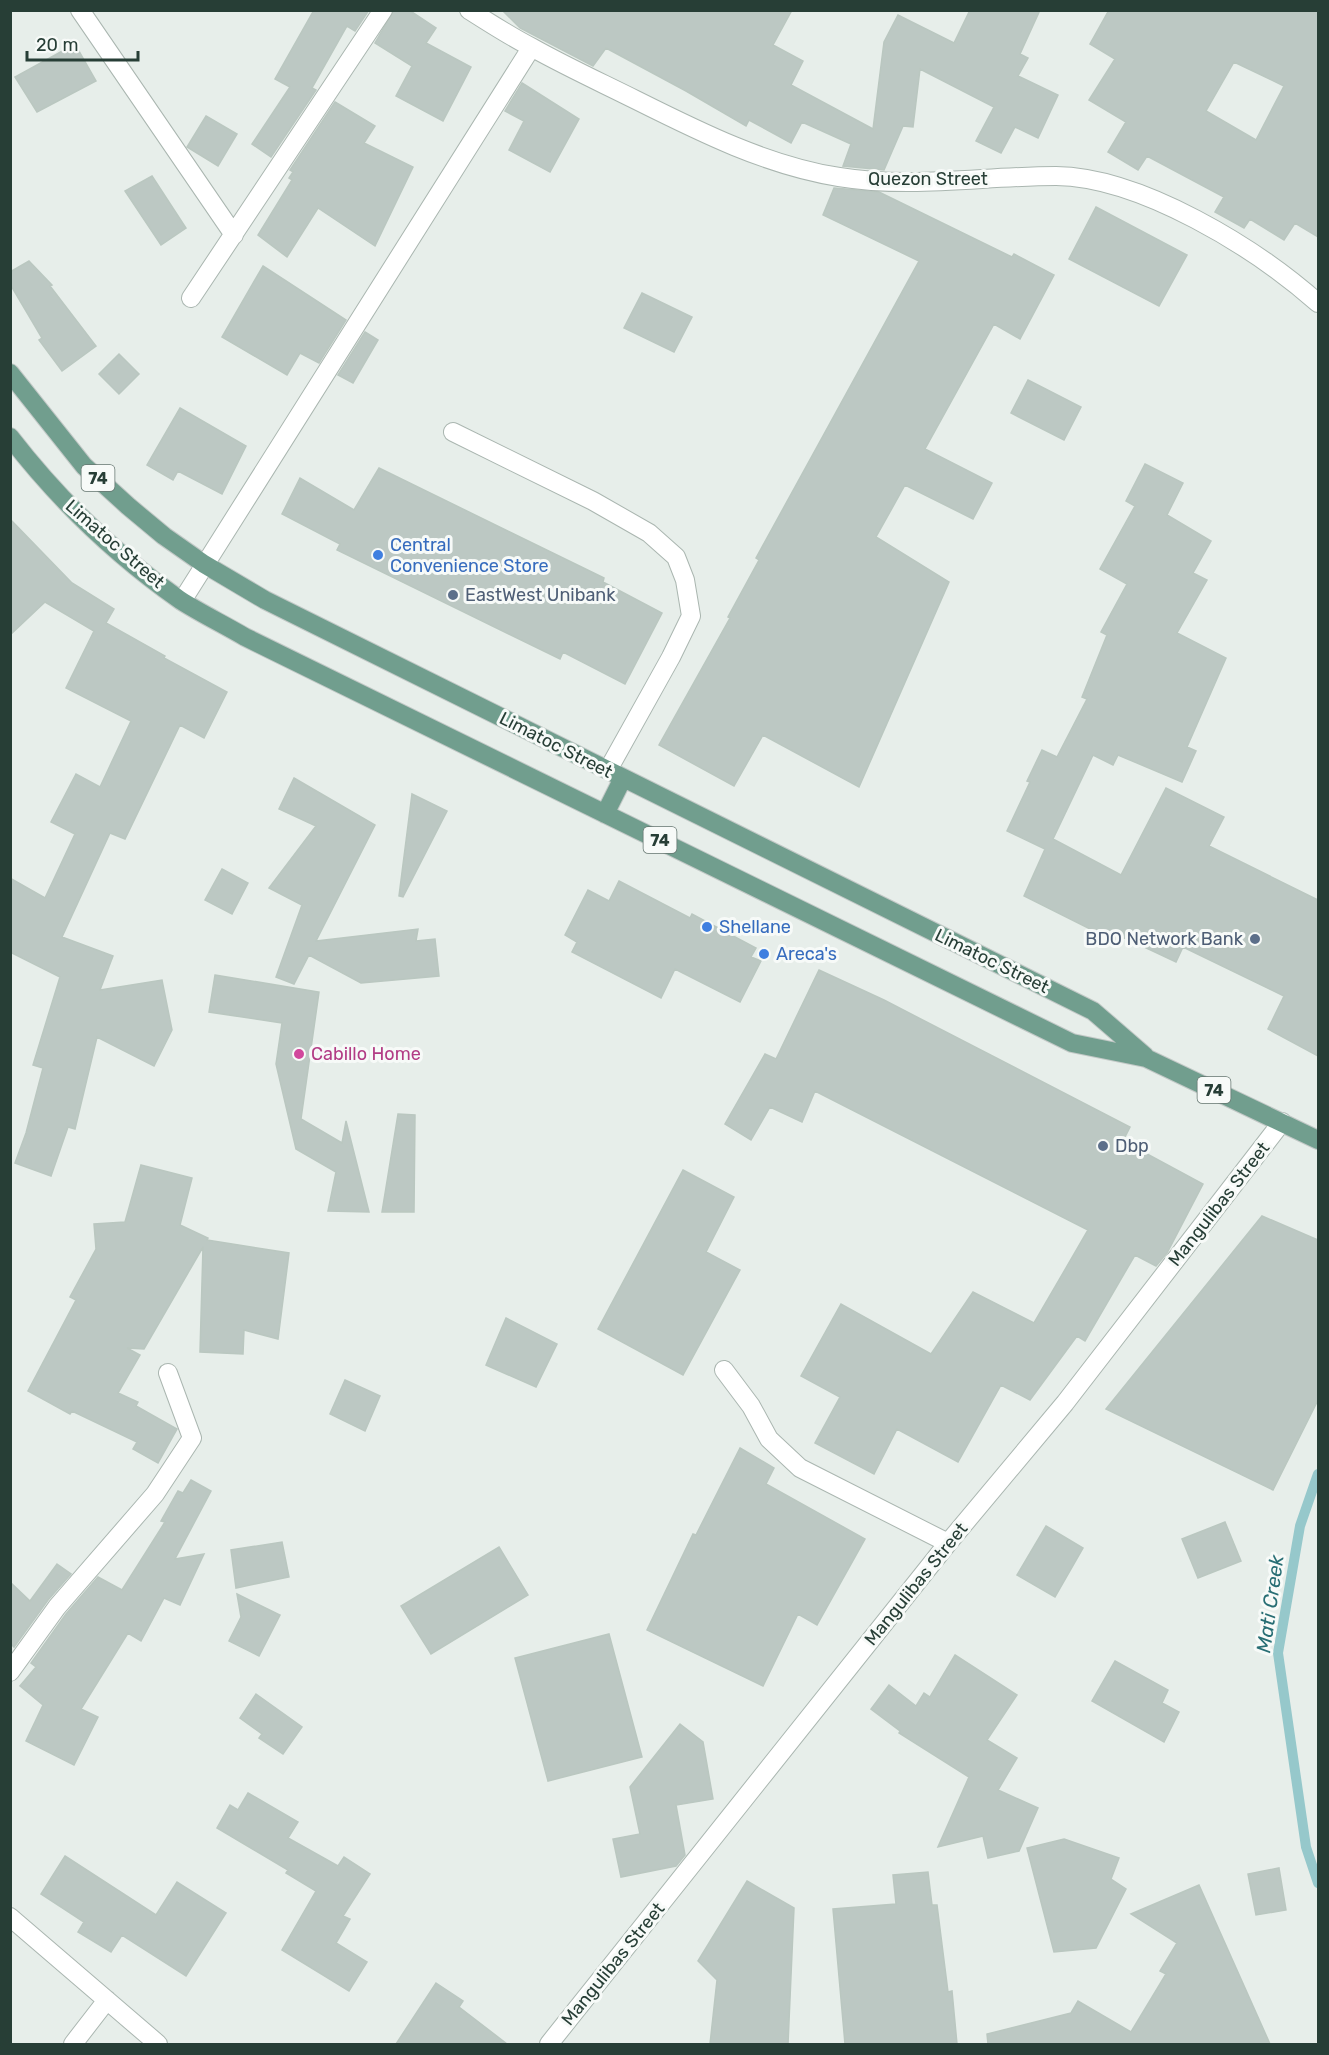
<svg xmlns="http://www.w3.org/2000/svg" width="1329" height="2055" viewBox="0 0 1329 2055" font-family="Rubik,sans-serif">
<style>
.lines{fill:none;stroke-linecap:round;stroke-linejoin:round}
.stream{stroke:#96c8cb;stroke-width:10}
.building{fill:#bcc8c3;stroke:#bac7c0;stroke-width:1.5;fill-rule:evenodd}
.minor-casing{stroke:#aab6b0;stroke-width:20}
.major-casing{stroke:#c3c9c7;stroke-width:20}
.minor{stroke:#fff;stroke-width:18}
.major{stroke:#719e8e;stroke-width:18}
.shop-dot{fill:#3f7fe0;stroke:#f7faf8;stroke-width:2}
.service-dot{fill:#5c6f8a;stroke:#f7faf8;stroke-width:2}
.hotel-dot{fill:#d1479c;stroke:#f7faf8;stroke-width:2}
.labels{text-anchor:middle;stroke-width:6;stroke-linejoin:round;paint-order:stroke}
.shield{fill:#f7faf8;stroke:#657670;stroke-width:1.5}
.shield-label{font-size:16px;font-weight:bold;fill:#273e36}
.street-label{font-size:18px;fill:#273e36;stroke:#f7faf8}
.shop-label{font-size:18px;fill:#366cbe;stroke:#f7faf8;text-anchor:start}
.service-label{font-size:18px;fill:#4e5e75;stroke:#f7faf8;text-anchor:start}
.hotel-label{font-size:18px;fill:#b23c85;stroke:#f7faf8;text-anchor:start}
.water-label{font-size:20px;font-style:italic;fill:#286e74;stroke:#f7faf8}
</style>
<rect width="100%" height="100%" fill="#e7eeea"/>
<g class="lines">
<path class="stream" d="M1318,1474L1300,1526L1278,1653L1306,1847L1318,1883"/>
</g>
<path class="building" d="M314,10H369L355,31L347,26L312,88L316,90L271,157L252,144L290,87L275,79Z
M394,10H409L436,28L426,43L471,67L443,121L396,96L412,66L375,43Z
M502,10H792L773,45L803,61L791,85L873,129L884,42L898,15L954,43L970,10H1040L1020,54L1028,58L1018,76L1058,95L1038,138L1015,127L1001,153L976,141L994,107L920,69L913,127L903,126L884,170L843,166L851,144L802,122L791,143L749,120L746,126L686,91L606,48L593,66L520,28Z
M1109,10H1318V237L1295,223L1284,240L1250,219L1244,228L1215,212L1224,197L1147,156L1138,170L1108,152L1126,122L1089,100L1115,59L1090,44ZM1234,62L1284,86L1256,140L1206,111Z
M75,44L96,81L37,112L15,77Z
M522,83L579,119L550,172L509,150L524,121L505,111Z
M335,102L375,126L364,143L413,167L375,246L318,208L287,257L258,235L292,180L289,178L293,172L290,170Z
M206,116L237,134L218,166L187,147Z
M152,176L186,228L161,245L125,191Z
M834,188L879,192L1012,257L1014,254L1054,275L1020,339L994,324L925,449L992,483L973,519L905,485L876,537L949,582L859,787L763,735L734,786L659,745L730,618L728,617L759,560L756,558L919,261L823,215Z
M1096,207L1187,255L1159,306L1069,259Z
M29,261L52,285L50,286L96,346L62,371L39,340L42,338L10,284V272Z
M263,266L346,320L319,363L300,353L287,375L222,337Z
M642,293L692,317L674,352L624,328Z
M365,332L378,340L353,383L338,375Z
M119,354L139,374L119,394L99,374Z
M1028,380L1081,407L1064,440L1011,413Z
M180,408L246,446L222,494L178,471L173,480L147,465Z
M1145,464L1183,483L1167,515L1211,541L1193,573L1207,580L1177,633L1226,658L1187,747L1196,751L1182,782L1118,755L1113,765L1093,755L1053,839L1121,875L1166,788L1224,817L1209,846L1318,900V1056L1268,1029L1284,996L1183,947L1176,962L1123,937L1120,944L1024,896L1045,849L1007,831L1030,782L1027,781L1042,750L1057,757L1087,699L1082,697L1107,635L1101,632L1127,584L1100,569L1135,506L1126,501Z
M379,468L604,578L603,582L662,613L625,684L563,652L560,659L337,550L340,544L282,514L300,478L354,510Z
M10,519L72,583L114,609L106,623L165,656L164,658L227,692L204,738L180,725L125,839L110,833L62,937L113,956L100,990L162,980L172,1030L154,1066L97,1037L75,1129L68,1127L51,1176L15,1163L26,1133L43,1068L33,1065L60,977L10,952V878L45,898L75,834L51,822L76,774L100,787L131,721L66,688L94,631L45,602L10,635Z
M294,778L375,825L316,941L418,929L416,941L435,939L439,976L361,983L309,955L294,984L276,977L302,905L269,888L316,826L279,809Z
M412,794L447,811L403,897L399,896Z
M222,869L248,883L232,914L205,900Z
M619,881L690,918L692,914L756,948L751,957L761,961L740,1002L675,969L661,998L572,952L577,942L565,935L588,890L609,901Z
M819,970L884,1000L1130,1127L1123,1141L1203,1184L1167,1253L1156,1266L1135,1255L1085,1341L1077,1336L1030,1400L1001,1385L958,1462L897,1429L874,1474L815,1443L840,1397L801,1376L841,1304L931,1354L973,1292L1034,1323L1088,1230L815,1091L802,1122L770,1107L751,1140L725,1124L765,1054L776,1059Z
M215,975L319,992L301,1119L342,1143L346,1121L369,1212L328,1211L336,1172L296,1149L276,1064L282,1023L209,1012Z
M398,1114L415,1115L414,1212H382Z
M141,1165L192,1178L180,1225L208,1238L207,1240L289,1253L278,1339L244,1330L243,1354L200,1352L203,1247L144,1349L127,1348L140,1355L118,1393L138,1402L136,1406L177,1429L158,1463L133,1449L137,1442L72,1411L70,1414L28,1391L76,1300L70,1297L96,1249L94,1224L125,1222Z
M683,1170L734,1197L706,1252L740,1270L683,1375L598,1329Z
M1262,1216L1318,1240V1400L1273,1490L1106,1409Z
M506,1318L557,1344L536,1387L486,1365Z
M345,1380L380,1396L365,1431L330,1414Z
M740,1448L774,1468L766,1484L865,1539L817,1625L798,1614L763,1686L647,1630L693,1534L696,1535Z
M191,1480L211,1491L175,1559L204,1554L180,1605L164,1598L141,1641L128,1633L81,1709L98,1717L74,1765L26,1741L43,1705L20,1686L36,1667L31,1663L66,1614L98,1577L122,1590L165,1522L161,1521L178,1491L183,1493Z
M1225,1522L1241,1561L1198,1578L1182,1539Z
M1046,1526L1083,1548L1055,1597L1017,1575Z
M282,1542L289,1577L236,1588L231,1550Z
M499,1547L528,1595L431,1654L401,1606Z
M57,1564L71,1574L48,1600L14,1647L10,1643V1582L30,1601Z
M237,1594L280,1615L259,1656L229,1641L241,1617Z
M609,1634L642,1757L548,1781L515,1658Z
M955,1655L1017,1695L987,1740L1017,1758L998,1790L1038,1808L1019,1851L988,1858L983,1836L938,1847L969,1777L899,1733L900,1731L871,1709L889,1685L916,1706L924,1693L930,1697Z
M1115,1661L1168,1690L1162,1703L1179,1712L1164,1742L1092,1701Z
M256,1694L302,1727L283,1754L259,1738L262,1734L240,1718Z
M680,1724L703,1742L713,1799L676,1805L685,1855L676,1866L621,1877L613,1839L640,1834L630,1787Z
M248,1793L298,1822L288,1838L338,1866L344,1857L370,1874L343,1916L350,1919L336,1943L367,1962L349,1991L282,1950L316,1891L286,1873L288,1870L217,1828L230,1805L238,1810Z
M1064,1839L1119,1858L1111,1879L1126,1889L1096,1948L1054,1952L1027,1848Z
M65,1856L156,1915L177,1882L226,1913L186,1976L122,1935L111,1952L78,1932L84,1922L41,1894Z
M1279,1868L1286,1910L1256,1915L1248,1874Z
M928,1872L932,1905H937L948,1992L952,1991L957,2044H845L833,1909L896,1904L893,1875Z
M747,1881L794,1908L788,2044H710L717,1980L698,1961Z
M1199,1885L1270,2044H988L987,2034L1071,2013L1078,2001L1131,2032L1166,1974L1160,1971L1177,1943L1131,1914Z
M436,1983L463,2001L459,2007L507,2044H396Z"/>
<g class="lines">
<defs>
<path id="minor" d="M80,10L234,235
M469,10C490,23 511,37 533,48C567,67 602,83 636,100C700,132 768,166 839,177C912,189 984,176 1056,176C1141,177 1256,248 1318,303
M191,298L383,10
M453,432L593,501L649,533L676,557L685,580L691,616L671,657L608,770
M182,601L531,48
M724,1370L751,1406L769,1439L800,1468L948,1543
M10,1672L57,1607L155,1494L192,1438L168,1373
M10,1917L158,2044
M73,2044L107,2000
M549,2044L948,1543L1065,1403L1282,1122"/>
<path id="major" d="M10,373L84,466L128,506L164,536L204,564L265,600L1093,1011L1145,1056
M10,437C58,499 116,555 180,600C200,613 223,624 245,637L1072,1043L1146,1058L1318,1140
M605,814L623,778"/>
</defs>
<use href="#minor" class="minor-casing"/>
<use href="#major" class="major-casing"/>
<use href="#minor" class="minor"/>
<use href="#major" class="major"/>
</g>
<g class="shop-dot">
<circle cx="378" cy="555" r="6"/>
<circle cx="707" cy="927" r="6"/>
<circle cx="764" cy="954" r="6"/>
</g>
<g class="service-dot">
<circle cx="453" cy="595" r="6"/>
<circle cx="1255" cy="939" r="6"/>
<circle cx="1103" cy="1146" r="6"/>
</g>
<circle class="hotel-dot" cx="299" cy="1054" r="6"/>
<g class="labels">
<g class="shield">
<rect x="81.5" y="465" width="33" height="26" rx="4.5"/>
<rect x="643.5" y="827" width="33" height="26" rx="4.5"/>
<rect x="1197.5" y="1077" width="33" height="26" rx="4.5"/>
</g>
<g class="shield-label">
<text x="98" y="484">74</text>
<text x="660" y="846">74</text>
<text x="1214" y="1096">74</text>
</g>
<g class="street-label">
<text x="928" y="185">Quezon Street</text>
<text transform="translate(115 544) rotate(41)" y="6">Limatoc Street</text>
<text transform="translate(556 745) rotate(27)" y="6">Limatoc Street</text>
<text transform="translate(992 961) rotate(26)" y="6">Limatoc Street</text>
<text transform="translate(1219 1204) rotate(-52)" y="6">Mangulibas Street</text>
<text transform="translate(916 1584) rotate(-51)" y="6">Mangulibas Street</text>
<text transform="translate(613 1964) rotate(-51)" y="6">Mangulibas Street</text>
</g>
<g class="shop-label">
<text x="390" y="551">Central<tspan x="390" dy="21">Convenience Store</tspan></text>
<text x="719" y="933">Shellane</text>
<text x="776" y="960">Areca's</text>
</g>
<g class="service-label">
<text x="465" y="601">EastWest Unibank</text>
<text x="1243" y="945" text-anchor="end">BDO Network Bank</text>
<text x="1115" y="1152">Dbp</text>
</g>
<g class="hotel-label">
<text x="311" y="1060">Cabillo Home</text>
</g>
<g class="water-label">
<text transform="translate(1270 1604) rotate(-82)" y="7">Mati Creek</text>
</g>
</g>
<rect width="1329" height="2055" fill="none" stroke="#273e36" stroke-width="24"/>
<path d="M27 51v9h111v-9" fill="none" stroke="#273e36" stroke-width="3"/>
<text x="36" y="51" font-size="18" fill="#273e36" stroke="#f7faf8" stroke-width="4.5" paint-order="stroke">20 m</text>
</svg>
